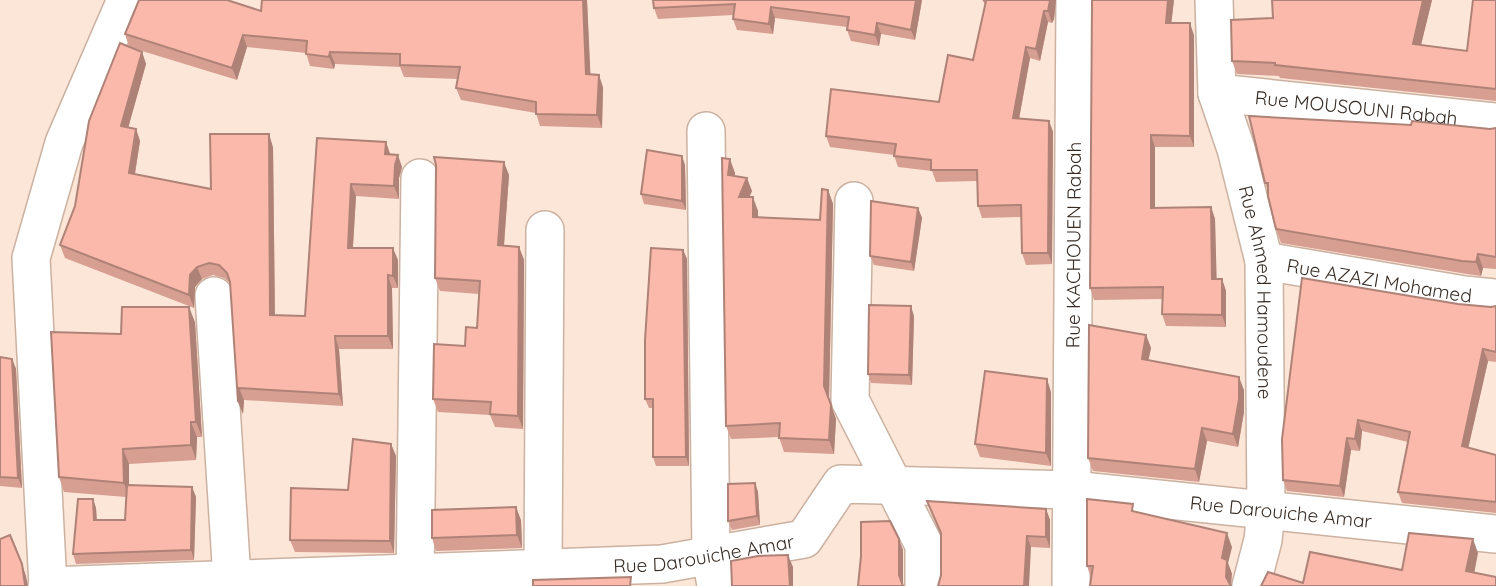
<svg xmlns="http://www.w3.org/2000/svg" width="1496" height="586" viewBox="0 0 1496 586" font-family="Quicksand,sans-serif">
<style>
.lines{fill:none;stroke-linecap:round;stroke-linejoin:round}
.minor-casing{stroke:#cbb1a0;stroke-width:40}
.minor{stroke:#fff;stroke-width:37}
.wall{fill:#d79f92}
.shaded-wall{fill:#af8277}
.building{fill:#fab9aa;stroke:#af8277;stroke-width:2}
.labels{text-anchor:middle;stroke-width:5;stroke-linejoin:round;paint-order:stroke}
.street-label{font-size:19px;fill:#372d26;stroke:#fff}
</style>
<rect width="100%" height="100%" fill="#fce6d8"/>
<g class="lines">
<defs>
<g id="minor">
<path id="s1" d="M1214,0L1217,93L1236,149L1264,261L1266,511L1263,540L1251,586"/>
<path id="s2" d="M1217,93L1496,122"/>
<path d="M706,131L711,555L716,586"/>
<path d="M854,201L850,400L924,545V586"/>
<path id="s3" d="M1264,261L1464,295L1496,298"/>
<path d="M214,296L232,579"/>
<path d="M543,568L545,230"/>
<path id="s4" d="M47,586L662,564L804,539L841,484L1072,490L1496,534"/>
<path d="M48,586L31,258L64,143L126,0"/>
<path d="M415,586L420,178"/>
<path id="s5" d="M1071,586L1075,0"/>
</g>
</defs>
<use href="#minor" class="minor-casing"/>
<use href="#minor" class="minor"/>
</g>
<path class="wall" d="M262,0H587L590,74L603,87L602,128L540,126L536,113L461,100L456,88L458,79L404,77L400,67L335,64L334,69L310,66L306,53L247,47L237,80L129,47L125,34L261,11Z
M653,0H922L915,40L881,34L879,46L851,41L847,30V27L775,18L773,34L737,30L733,19V15L658,19L654,8Z
M983,0H1056L1054,19L1052,23L1048,22L1040,61L1030,58L1019,119L1049,121L1053,132L1052,264L1026,265L1022,253L1021,217L982,218L978,206L977,181L936,182L932,171L898,167L894,155L830,147L826,136L939,102L973,60L985,6Z
M1092,0H1174L1171,23L1194,35V147H1155V208L1211,207L1215,219L1216,279H1222L1226,291V327L1166,326L1162,314V299L1094,300L1090,288Z
M1272,0H1432L1421,45L1467,51L1496,0V101L1280,78L1279,76L1237,74L1232,61L1273,18Z
M142,52L146,64L128,128L136,129L140,141L135,174L211,189L273,147L275,315L305,316L317,138L386,142L390,154L402,167L399,178V199L356,196L353,248L398,260V288H392L393,349H339L343,406L244,400L243,414L238,402L231,284L224,278L213,275L202,279L195,287L194,308L65,258L60,245Z
M1496,128V269L1483,268L1481,276L1467,274L1281,243L1276,229L1268,192L1265,183Z
M682,156L685,165L686,210L644,204L641,194Z
M722,158L735,173V176L752,191L749,197L758,211V217L820,220L828,190L833,204L829,400L836,419L834,454L784,452L779,437L731,439L726,426Z
M509,175L504,245L519,247L524,260L523,429L495,427L490,415L438,412L433,399L477,328L479,294L440,291L435,278Z
M918,208L922,218L914,271L874,265L870,256Z
M683,250L687,259L689,466H656L653,457V408H649L645,399Z
M1458,304L1491,307L1496,306V362L1488,361L1468,448L1496,455V513L1402,503L1398,492L1408,442L1362,431L1360,451L1351,450L1344,497L1287,491L1283,480Z
M914,316L912,385L871,383L868,374Z
M195,322L202,437H197L196,460L129,464V485L192,487L196,497L194,560L76,564L73,554L93,499L96,508L97,520H125L126,497L64,492L59,477L121,334Z
M1146,335L1151,348L1148,360L1244,390V412L1238,447L1207,441L1199,482L1093,471L1088,458Z
M0,357L12,359L16,369L22,488L0,486Z
M1051,392V466L980,457L975,444Z
M391,444L396,456L394,553L295,552L290,540L348,490Z
M755,483L758,492L760,525L732,530L728,521Z
M927,501L1046,509L1050,520V548L1031,547L941,575V535Z
M1136,512L1232,547L1228,563L1232,574L1091,578L1087,566Z
M521,520L522,548L436,551L432,538Z"/>
<path class="shaded-wall" d="M583,0H587L591,86L586,74Z
M916,0H922L915,40L911,30Z
M1050,0H1056L1054,19L1052,23L1048,11Z
M1168,0H1174L1170,35L1166,23Z
M1423,0H1432L1418,57L1413,44Z
M771,7L775,18L773,34L769,24Z
M1044,11L1048,22L1040,61L1036,49Z
M877,23L881,34L879,46L875,35Z
M1190,23L1194,35V147L1190,136Z
M243,35L247,47L237,80L232,68Z
M1026,47L1030,58L1017,130L1013,118Z
M142,52L146,64L125,139L121,126Z
M330,52L335,64L334,69L329,57Z
M599,75L603,87L602,128L597,115Z
M1049,121L1053,132L1052,264L1048,253Z
M136,129L140,141L133,185L129,173Z
M269,134L273,147L275,328L270,315Z
M1151,135L1155,147V220L1151,208Z
M386,142L390,154H385Z
M398,155L402,167L399,178V199L394,186L395,165Z
M682,156L685,165L686,210L682,201Z
M730,159L735,173L733,188L728,175Z
M504,162L509,175L503,258L498,245Z
M747,178L752,191L744,210L739,197Z
M351,184L356,196L352,260L348,248Z
M828,190L833,204L829,400L824,386Z
M753,197L758,211V231L753,217Z
M1211,207L1215,219L1217,290L1212,279Z
M918,208L922,218L914,271L911,262Z
M519,247L524,260L523,429L518,416Z
M393,248L398,260V288L393,276Z
M683,250L687,259L689,466L686,457Z
M1478,254L1483,268L1481,276L1476,262Z
M197,267L202,279L195,287L194,308L189,295L190,275Z
M388,275L392,288L393,349L388,336Z
M1222,279L1226,291V327L1222,315Z
M911,306L914,316L912,385L909,375Z
M189,307L195,322L202,437L196,422Z
M1146,335L1151,348L1146,372L1142,359Z
M335,336L339,349L343,406L339,394Z
M1483,349L1488,361L1466,458L1462,446Z
M12,359L16,369L22,488L18,478Z
M1239,377L1244,390V412L1238,447L1233,434Z
M1047,379L1051,392V466L1046,453Z
M239,388L244,400L243,414L238,402Z
M831,405L836,419L834,454L829,440Z
M1358,420L1362,431L1360,451L1355,439Z
M191,422L197,437L196,460L191,445Z
M1202,428L1207,441L1199,482L1195,469Z
M1347,438L1351,450L1344,497L1340,486Z
M391,444L396,456L394,553L390,541Z
M123,449L129,464V498L124,483Z
M755,483L758,492L760,525L757,516Z
M192,487L196,497L194,560L191,550Z
M93,499L96,508L97,529L94,520Z
M516,507L521,520L522,548L517,535Z
M1046,509L1050,520V548L1046,537Z
M1227,533L1232,547L1228,563L1232,574L1231,586H1229L1226,577L1222,558Z
M1027,536L1031,547L1029,586H1024Z
M899,539L903,550V586H902L899,575Z
M1473,539L1478,553L1472,585L1466,571Z
M788,555L793,567V586H790Z
M22,564L26,576L28,586H25Z"/>
<path class="building" d="M139,0H227L261,11L262,0H583L586,74L599,75L597,115L536,114V102L456,88L460,67L400,65V54L330,52L329,57L306,54L307,41L243,35L232,68L125,34Z
M653,0H916L911,30L877,23L875,35L847,30L849,17L771,7L769,24L733,19L735,4L654,8Z
M983,0H1050L1048,11H1044L1036,49L1026,47L1013,118L1049,121L1048,253H1022L1021,205L978,206L977,170H931V160L894,156L896,144L826,136L831,89L939,102L948,55L973,60L986,1Z
M1092,0H1168L1166,23H1190V136L1151,135V208L1211,207L1212,279H1222V315L1162,314L1163,287L1090,288Z
M1272,0H1423L1413,44L1467,51L1473,0H1496V89L1275,65V63L1232,61L1231,20L1273,18Z
M120,43L142,52L121,126L136,129L129,173L211,189L210,134H269L270,315L305,316L317,138L386,142L385,154L398,155L395,165L394,186L351,184L348,248H393V276L388,275V336H335L339,394L239,388L238,402L230,282L227,273L219,265L209,263L197,267L190,275L189,295L60,245L75,206L89,121Z
M1249,116L1411,125L1412,121L1490,129L1496,128V257L1478,254L1476,262L1462,261L1276,229L1268,196V183H1265Z
M647,150L682,156V201L641,194Z
M434,157L504,162L498,245L519,247L518,416L490,414L491,402L433,399L434,344L465,346L466,327L477,328L480,281L435,278L436,165Z
M722,158L730,159L728,175L747,178L739,197H753V217L820,220L822,189L828,190L824,386L831,405L829,440L779,438L780,423L726,426Z
M871,201L918,208L911,262L870,256Z
M651,248L683,250L686,457H653V399H645V340Z
M1302,278L1458,304L1491,307L1496,306V352L1483,349L1462,446L1496,455V502L1398,492L1410,432L1358,420L1355,439L1347,438L1340,486L1283,480L1282,439Z
M869,305L911,306L909,375L868,374Z
M122,307H189L196,422H191V445L123,449L124,483L59,477L51,332L121,334Z
M1089,325L1146,335L1142,359L1239,377V399L1233,434L1202,428L1195,469L1088,458Z
M0,357L12,359L18,478L0,477Z
M985,371L1047,379L1046,453L975,444Z
M353,439L391,444L390,541L290,540L291,488L348,490Z
M755,483L757,516L728,521V484Z
M127,485L192,487L191,550L73,554L78,499H93L94,520H125Z
M1087,499L1133,504L1132,511L1227,533L1222,558L1227,560L1226,577L1231,586H1090L1093,566H1087Z
M927,501L1046,509V537L1027,536L1024,586H938L941,575V533Z
M516,507L517,535L432,538V510Z
M890,521L899,539V575L903,586H858L861,556V522Z
M1409,533L1473,539L1466,571L1496,577V586H1261L1268,572L1303,583L1310,552L1402,570Z
M10,535L22,564L25,585L26,586H0V539Z
M788,555L790,586H732L731,561L758,556Z
M631,577L630,586H533V580Z"/>
<g class="labels">
<g class="street-label">
<text dy="7" stroke="none"><textPath href="#s2" startOffset="140">Rue MOUSOUNI Rabah</textPath></text>
<text dy="7" stroke="none"><textPath href="#s5" startOffset="341">Rue KACHOUEN Rabah</textPath></text>
<text dy="7" stroke="none"><textPath href="#s3" startOffset="117">Rue AZAZI Mohamed</textPath></text>
<text dy="7" stroke="none"><textPath href="#s1" startOffset="298">Rue Ahmed Hamoudene</textPath></text>
<text dy="7" stroke="none"><textPath href="#s4" startOffset="1267">Rue Darouiche Amar</textPath></text>
<text dy="7" stroke="none"><textPath href="#s4" startOffset="658">Rue Darouiche Amar</textPath></text>
</g>
</g>
</svg>
